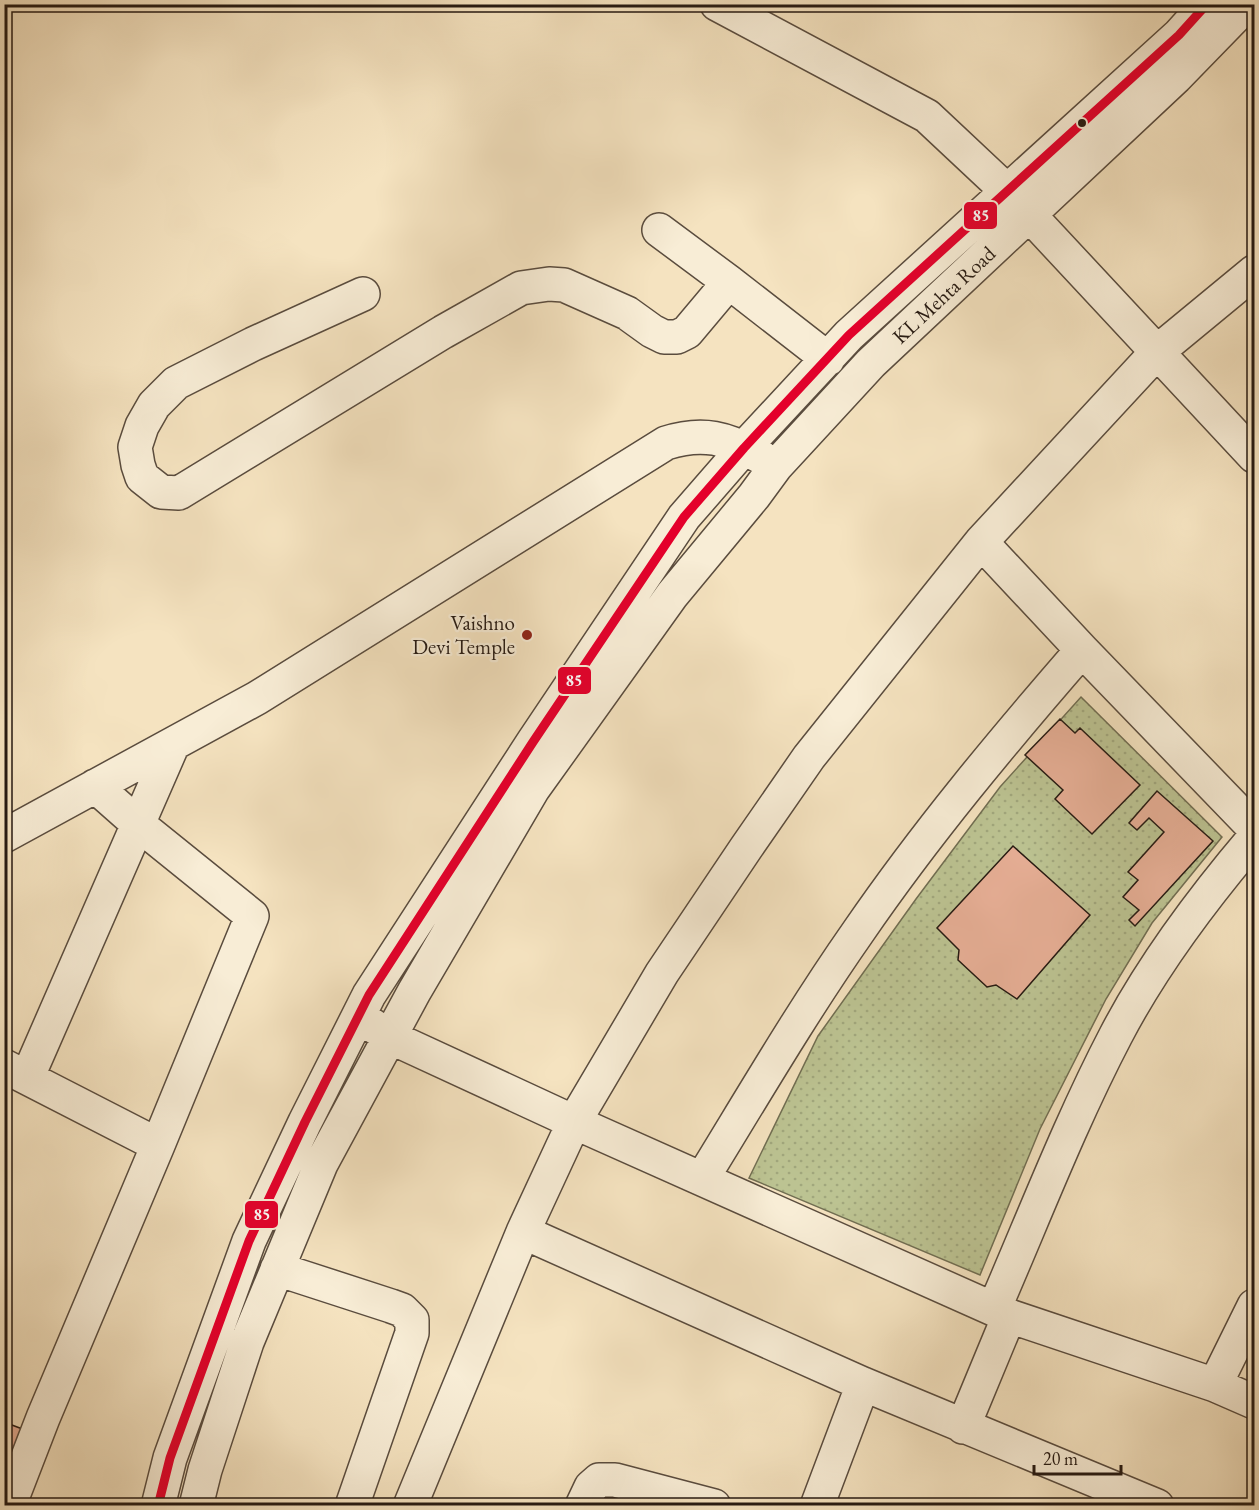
<svg xmlns="http://www.w3.org/2000/svg" width="1259" height="1510" viewBox="0 0 1259 1510" font-family="'EB Garamond',serif">
<style>
.garden{fill:url(#garden-dots);stroke:#716e52;stroke-width:1.5}
.building{fill:#e6ae95;stroke:#261a12;stroke-width:1.5}
.lines{fill:none;stroke-linecap:round;stroke-linejoin:round}
.minor-casing{stroke:#5a4c3e;stroke-width:36}
.minor{stroke:#f8edd6;stroke-width:33}
.bus-1-casing{stroke:#f8edd6;stroke-width:14}
.bus-1{stroke:#e4002b;stroke-width:9}
.bus-dot{fill:#261a12;stroke:#f8edd6;stroke-width:2}
.poi-dot{fill:#8f2418;stroke:#f8edd6;stroke-width:2}
.labels{text-anchor:middle;stroke-width:4.5;stroke-linejoin:round;paint-order:stroke}
.street-label{font-size:21px;fill:#261a12;stroke:#f8edd6}
.poi-label{font-size:21px;fill:#261a12;stroke:#f8edd6;text-anchor:end}
.line-badge{stroke:#f8edd6;stroke-width:2}
.badge-label{font-size:16px;text-anchor:middle;font-weight:bold;fill:#fff}
</style>
<defs>
<pattern id="garden-dots" width="8" height="8" patternUnits="userSpaceOnUse" patternTransform="scale(1.5)"><rect width="8" height="8" fill="#bcc392"/><path d="M2 2h.1M6 6h.1" fill="none" stroke="#a1a77d" stroke-width="1.8" stroke-linecap="round"/></pattern>
</defs>
<rect width="100%" height="100%" fill="#f5e3c0"/>
<filter id="stains"><feTurbulence type="fractalNoise" baseFrequency=".00333" numOctaves="4"/><feColorMatrix values="0 0 0 0 .2 0 0 0 0 .09 0 0 0 0 .02 0 0 0 .5 -.17"/></filter>
<radialGradient id="worn" r=".72"><stop offset=".6" stop-color="#630" stop-opacity="0"/><stop offset="1" stop-color="#630" stop-opacity=".3"/></radialGradient>
<path class="garden" d="M1081,697L1222,837L1152,923L1106,999L1040,1129L980,1275L749,1178L818,1036L916,899L1000,787Z"/>
<path class="building" d="M1060,719L1075,733L1080,728L1140,785L1092,834L1055,799L1063,790L1025,755Z
M1157,791L1213,841L1135,926L1129,920L1139,910L1123,897L1138,880L1128,872L1164,832L1149,818L1137,830L1129,823Z
M1013,846L1090,915L1017,999L996,985L987,987L958,960L959,950L937,928Z
M4,1422L25,1430L4,1479Z"/>
<g class="lines">
<defs>
<path id="minor" d="M717,4L927,116L1007,191L1254,456
M659,230L729,282L828,359
M363,294L253,344L176,383L154,405L142,426L135,447L138,465L142,477L161,492L179,493L443,332L521,288L549,284L564,285L627,313L652,331L664,337H677L687,332L729,282
M981,542L1082,650L1254,828
M4,836L257,698L666,443C703,431 727,438 761,457
M372,1025L390,1037L574,1122L1009,1316L1215,1385L1254,1402
M4,1066L158,1145
M28,1076L173,744
M702,1179C753,1096 802,1012 858,932C926,833 1003,741 1082,650
M523,1232L863,1384L1157,1506
M277,1269L391,1306L402,1310L412,1320V1333L352,1506
M994,1309C1034,1217 1070,1123 1116,1035C1153,964 1203,898 1254,838
M1215,1385L1254,1306
M963,1427L1009,1316
M9,1506L43,1418L158,1145L252,916L138,824L95,786
M158,1506L170,1458L249,1241L305,1122L369,995L533,742L684,517L744,448L849,335L1179,35L1207,4
M196,1506L205,1470L247,1342L321,1164L414,992L533,789L672,595L754,496L776,466L871,363L1176,77L1247,4
M410,1506L523,1232L574,1122L662,973L746,848L809,757L981,542L1157,352L1254,272
M582,1506L591,1487L599,1480H615L714,1506
M817,1506L863,1384"/>
</defs>
<use href="#minor" class="minor-casing"/>
<use href="#minor" class="minor"/>
<defs>
<path id="bus-1" d="M158,1506L170,1458L249,1241L305,1122L369,995L533,742L684,517L744,448L849,335L1179,35L1207,4"/>
</defs>
<use href="#bus-1" class="bus-1-casing"/>
<use href="#bus-1" class="bus-1"/>
</g>
<circle class="bus-dot" cx="1082" cy="123" r="5"/>
<circle class="poi-dot" cx="527" cy="635" r="6"/>
<g class="labels">
<g class="street-label">
<text transform="translate(944 295) rotate(-43)" y="7">KL Mehta Road</text>
</g>
<g class="poi-label">
<text x="515" y="630">Vaishno<tspan x="515" dy="24">Devi Temple</tspan></text>
</g>
</g>
<g class="line-badge">
<rect x="963" y="201" width="35" height="29" rx="6" fill="#e4002b"/>
<rect x="557" y="666" width="35" height="29" rx="6" fill="#e4002b"/>
<rect x="244" y="1200" width="35" height="29" rx="6" fill="#e4002b"/>
</g>
<g class="badge-label">
<text x="981" y="221">85</text>
<text x="574" y="686">85</text>
<text x="262" y="1220">85</text>
</g>
<rect width="1259" height="1510" fill="none" stroke="#f5e3c0" stroke-width="24"/>
<rect x="6" y="6" width="1247" height="1498" fill="none" stroke="#261a12" stroke-width="3"/>
<rect x="12" y="12" width="1235" height="1486" fill="none" stroke="#261a12" stroke-width="1.5"/>
<path d="M1034 1465v9h87v-9" fill="none" stroke="#261a12" stroke-width="3"/>
<text x="1043" y="1465" font-size="18" fill="#261a12" stroke="#f8edd6" stroke-width="4.5" paint-order="stroke">20 m</text>
<rect width="100%" height="100%" filter="url(#stains)"/>
<rect width="100%" height="100%" fill="url(#worn)"/>
</svg>
